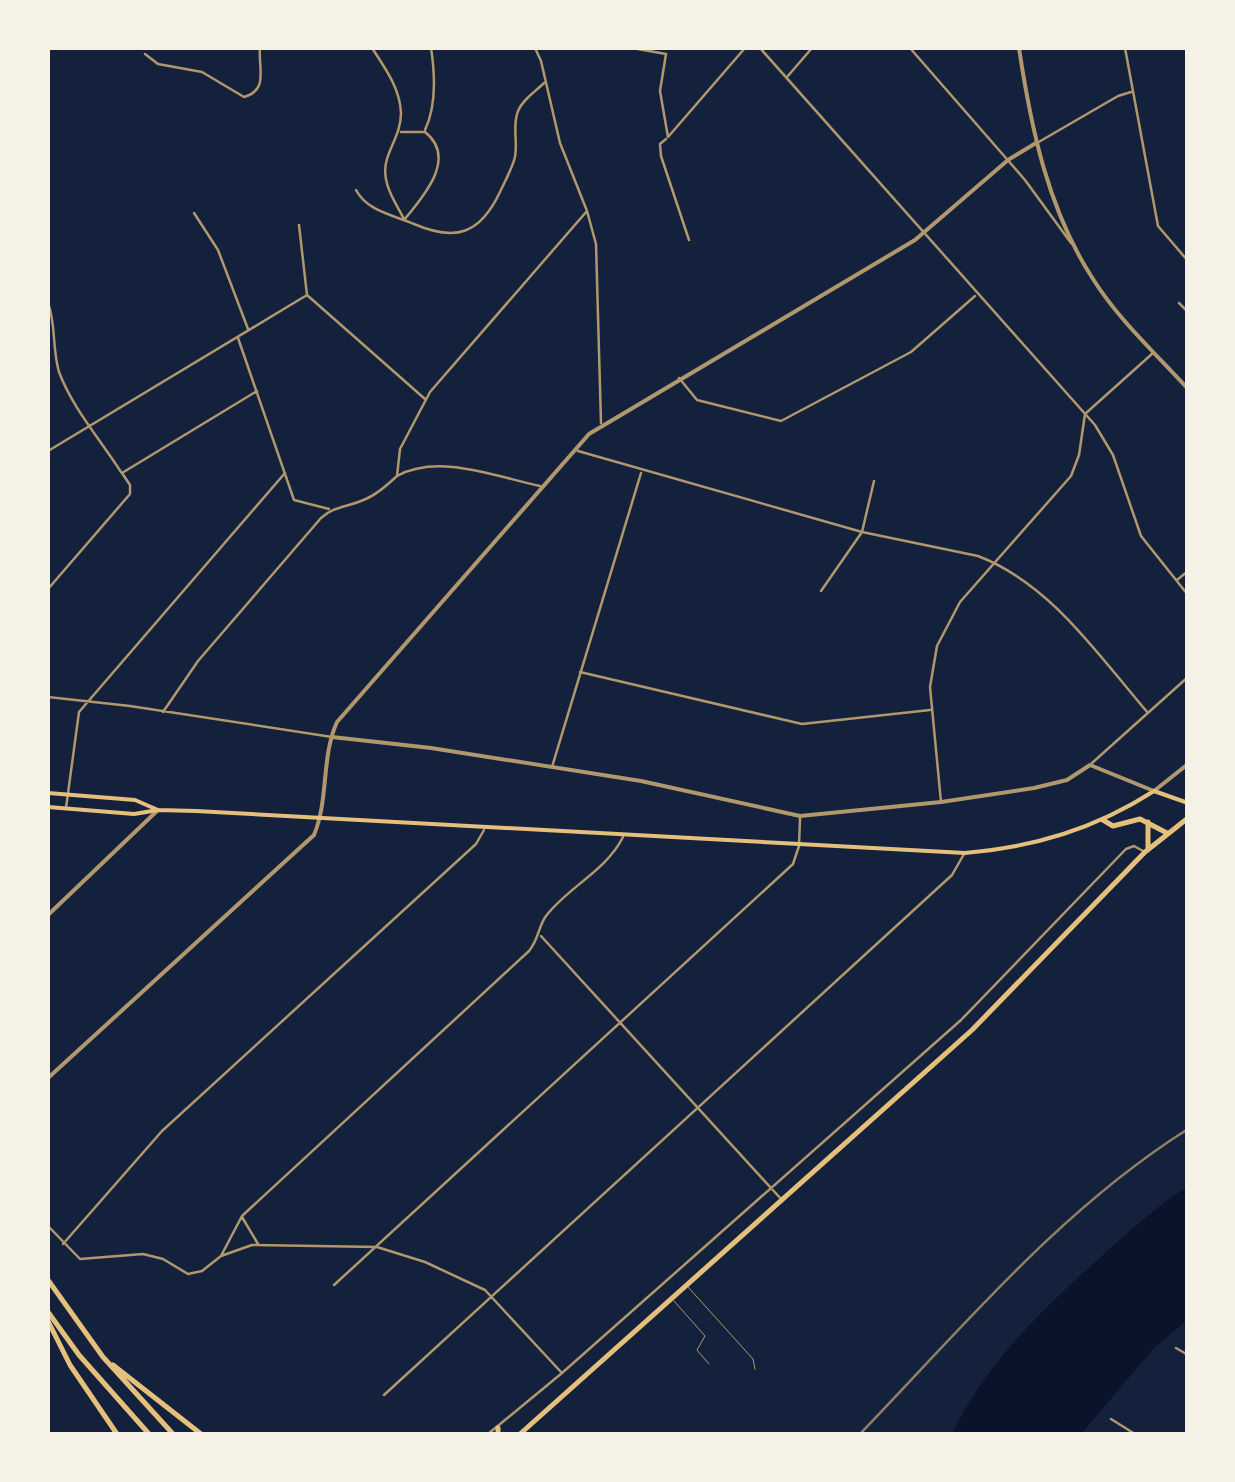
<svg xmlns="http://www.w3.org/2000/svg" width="1235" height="1482" viewBox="0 0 1235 1482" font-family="'Alegreya Sans',sans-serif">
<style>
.water{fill:#0b132b}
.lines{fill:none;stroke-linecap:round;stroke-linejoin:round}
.service{stroke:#b1986c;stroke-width:1}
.minor{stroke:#b1986c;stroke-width:2.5}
.tertiary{stroke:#b1986c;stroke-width:4}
.secondary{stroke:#e5c07b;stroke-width:4}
.primary{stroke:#e5c07b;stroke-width:5}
.motorway{stroke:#e5c07b;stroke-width:5}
.rail{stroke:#918062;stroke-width:2.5}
</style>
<rect width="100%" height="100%" fill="#14213d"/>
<path class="water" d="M1187,1187V1320L1155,1347L1081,1434H952C986,1362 1045,1307 1104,1254C1130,1230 1157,1206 1187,1187Z"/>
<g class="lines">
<path class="service" d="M688,1287L753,1359L755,1369
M674,1301L705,1336L697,1350L709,1364"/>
<path class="minor" d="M372,48C385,68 400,88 401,113C401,131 392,143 387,159C380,181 394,200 404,219
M535,48L541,61L560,143L587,211L596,244L601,423
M632,48L666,54L660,91L668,137L745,48
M760,48L1095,425L1113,455L1141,536L1188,595
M910,48L1025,180L1071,243
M1125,48L1158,226L1188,261
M145,54L158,64L202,72L244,97C269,90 258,68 260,48
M787,77L812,48
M425,130C437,105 435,74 431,48
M401,132H423
M666,139L660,144L661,156L689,240
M1037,143L1118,96L1131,92
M356,190C367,211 393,215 414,224C456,242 480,234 500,192C505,181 512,169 515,157C518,141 512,126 518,111C523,99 535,92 544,83
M194,213L218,250L248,329
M404,220C423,197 458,158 425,132
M299,225L307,295L425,399
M48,303C56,323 52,349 59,372C73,409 100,439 121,472
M1179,303L1188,312
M238,338L294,500L329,509
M679,378L697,400L781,421L911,352L975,296
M48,451L307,295
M578,451L862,532L978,556C1051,584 1098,655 1148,713
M397,476C439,453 497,477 540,486
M1177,580L1188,571
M48,589L130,494V485L122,473L257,391
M821,591L862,532L874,481
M580,672L802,724L930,710
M48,697L130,706L332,737
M163,712L198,661L321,518C333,507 346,507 361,501C375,496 386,486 397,476L400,449L430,392L587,211
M1092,763L1188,677
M552,767L641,473
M941,802L930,687L937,646L960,602L1071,476L1079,455L1085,414L1153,353
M66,808L79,712L285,473
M541,936L782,1200
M242,1217L258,1244
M48,1226L80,1259L143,1254L163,1259L188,1274L202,1271L221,1256L252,1245L377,1247L425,1262L485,1290L561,1372
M63,1244L162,1131L476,844L484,830
M221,1256L242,1216L529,951C539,939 538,927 546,916C568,887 606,871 623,837
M334,1285L793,864L799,846L800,818
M1176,1348L1188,1355
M384,1395L952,875L964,854
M1111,1419L1135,1434
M488,1434L562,1373L961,1020L1126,849L1134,846L1143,851"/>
<path class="tertiary" d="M1019,48C1031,128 1048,210 1093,279C1118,319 1156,354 1188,389
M332,737L431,748L641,781L800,816L941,802L1034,788L1067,780L1090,765L1154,791L1188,764
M48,915L158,810
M48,1078L314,835C329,799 321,757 337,722L589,434L915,240L1008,160L1036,143"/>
<path class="secondary" d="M48,793L135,800L158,810
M48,807L134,814L158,810L196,811L965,853C1034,847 1095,829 1154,791L1188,803"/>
<path class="primary" d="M1103,820L1113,826L1140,819L1167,833
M1148,849V822
M498,1434V1428
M520,1434L972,1030L1145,852L1188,818"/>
<path class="motorway" d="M48,1280L103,1357L173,1434
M48,1312L79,1355L149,1434
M48,1321L70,1365L117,1434
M113,1365L201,1434"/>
<path class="rail" d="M860,1434C963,1327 1061,1209 1188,1129"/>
</g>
<rect width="1235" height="1482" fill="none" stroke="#f6f1e7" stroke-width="100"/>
</svg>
